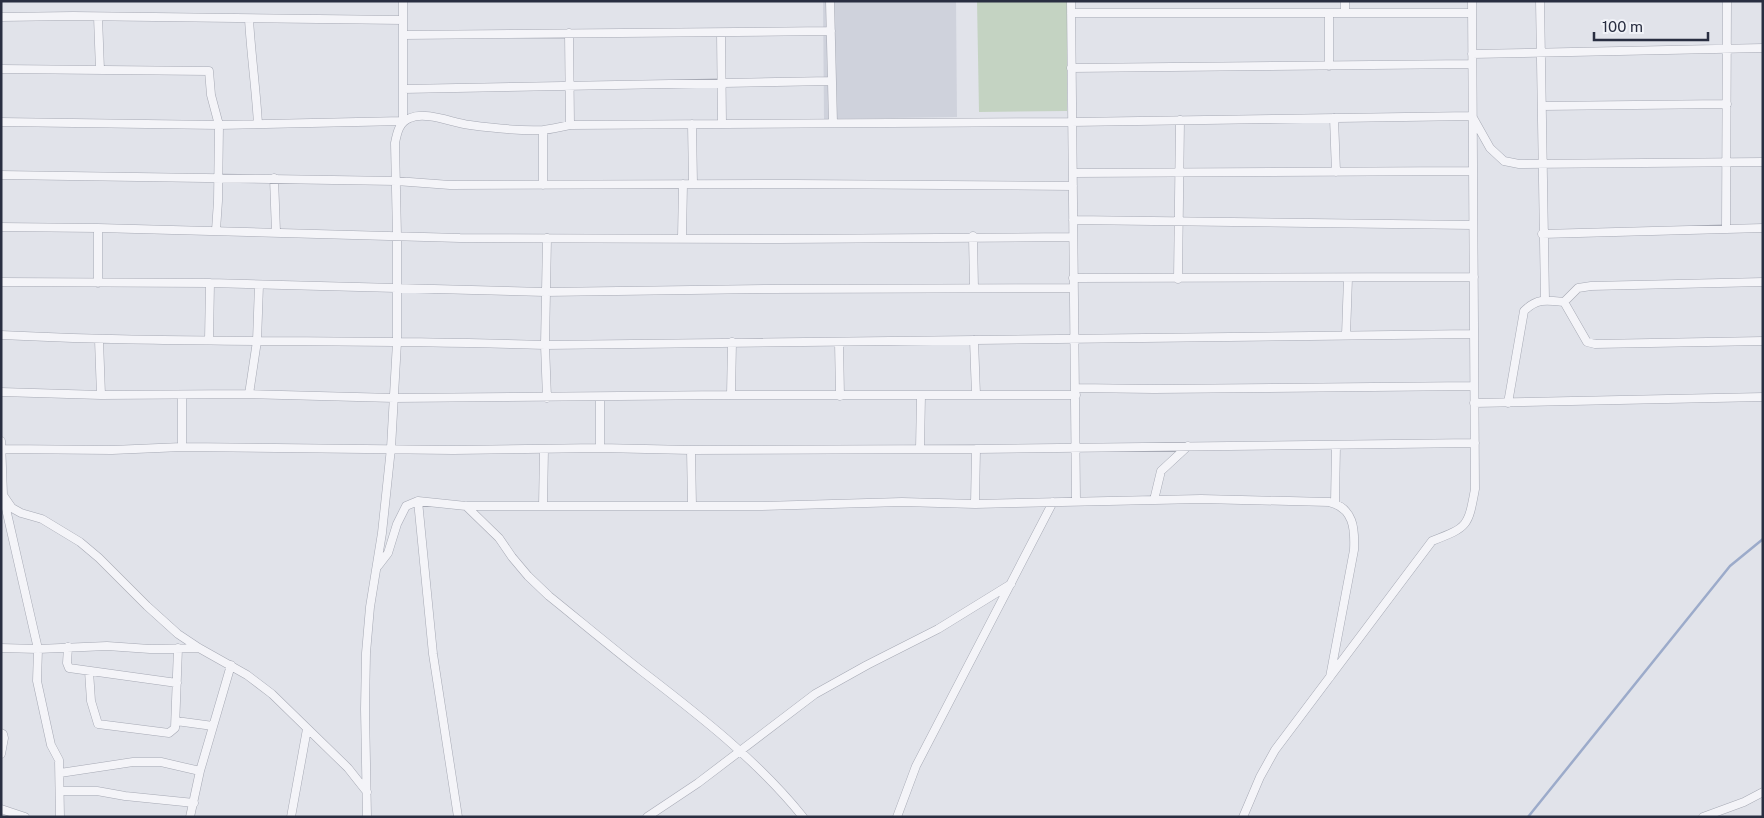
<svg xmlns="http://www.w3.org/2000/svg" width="1764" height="818" viewBox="0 0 1764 818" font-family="'Public Sans',sans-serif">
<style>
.built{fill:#cfd2dc}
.grass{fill:#c4d3c2}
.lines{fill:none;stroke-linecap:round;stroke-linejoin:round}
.stream{stroke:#9cabca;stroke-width:2.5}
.minor-casing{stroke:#a6a9b4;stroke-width:9}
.minor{stroke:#f4f4f8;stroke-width:8}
</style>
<rect width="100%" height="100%" fill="#e1e3ea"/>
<path class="built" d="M823,1H956L957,117L824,119Z"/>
<path class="grass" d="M977,1H1067V111L979,112Z"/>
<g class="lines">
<path class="stream" d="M1528,817L1730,566L1763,539"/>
<defs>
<path id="minor" d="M830,1L833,123
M1071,1L1076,501
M1540,1L1545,300
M1071,13H1472
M1329,13V66
M1345,13V1
M1,17L73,16L403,20
M98,17L100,70
M249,19C251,54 256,89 258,124
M569,33L570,125
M721,33L722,124
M403,35L831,31
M1472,54L1763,48
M1071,68L1472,64
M1,69L209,71L211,95L219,125L403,121V1
M403,89L831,81
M1542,106L1727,104
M1334,118L1336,172
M1,122L219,125L218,201L216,230
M692,124L693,184
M543,130V185
M1073,173L1473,171
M1,175L396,181L450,185L796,184L1073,186
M274,178L276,232
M1073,220L1473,225
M1,227L98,228L460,238L780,239L1073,237
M1726,229L1727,1
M1542,234L1763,228
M973,236L974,288
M547,238L545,345L547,398
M682,238L683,184
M1073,278L1474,277
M1178,279L1180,120
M1,282L210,283L545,292L767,289L1073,288
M98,283V228
M1564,302L1578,288L1591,286L1763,282
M1,335C182,344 364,339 545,345L1474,334
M1346,335L1348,278
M99,340L101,395
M209,340L210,283
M974,340L976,395
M839,342L840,396
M1075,388L1154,389L1474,386
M1,392L101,395L249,394L394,398L731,395H1076
M249,394L257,341L259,285
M182,395V447
M731,395L732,342
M600,397V448
M1474,403L1763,397
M1508,403L1524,311C1537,298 1547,300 1564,302L1587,342L1595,344L1763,341
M1,441L3,495L12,508L21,513L42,519L80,542L99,558L147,606L178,634L199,648L247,675L272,694L348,768L367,792
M1,449L112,450L182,447L453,450L600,448L691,450L976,449L1475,443
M920,449L921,395
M691,450L692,506
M4,500L38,649L37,681L51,745L59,760L60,817
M1154,500L1161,471L1188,446
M418,501L433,654L458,817
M1335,503L1336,445
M975,504L976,449
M466,506L499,538L512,557L528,576L549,596C580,621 611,647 643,672C700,716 757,760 803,817
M543,506L544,449
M378,566L388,553L397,524L406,506L418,501L466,506H762L902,502L975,504L1201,499L1329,502C1354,508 1355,529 1354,550L1330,677
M68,647L67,663L69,668L177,683
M1,648L38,649L107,646L150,649L199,648
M89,671L91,701L98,724L169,733L175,728L178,648
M176,721L213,726
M1,733L3,734L4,738L1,754
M60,773L133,762H161L200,771
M60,791H97L125,796L194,803
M1,809L25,817
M190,817L200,771L231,665
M291,817L307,729
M367,817L365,709L366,653L370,607L382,533L391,448L397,342V236L395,143C397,133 399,122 410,118C426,111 453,123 470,125C492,128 521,131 543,130C552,129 561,127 570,125L1072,122L1472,116L1490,148L1504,161L1519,164L1763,162
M647,817L698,783L815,694L867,665L938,629L1011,584
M897,817L916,766L1053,502
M1243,817L1260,777L1275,750L1432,541C1468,527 1468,527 1475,489L1472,1
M1703,817L1744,802L1763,792"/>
</defs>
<use href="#minor" class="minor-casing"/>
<use href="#minor" class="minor"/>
</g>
<rect width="1764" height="818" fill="none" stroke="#292e41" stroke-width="5"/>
<path d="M1594 32v8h114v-8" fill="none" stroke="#292e41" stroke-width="2.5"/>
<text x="1602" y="32" font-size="15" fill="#292e41" stroke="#f0f2f7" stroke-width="4" paint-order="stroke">100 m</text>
</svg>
